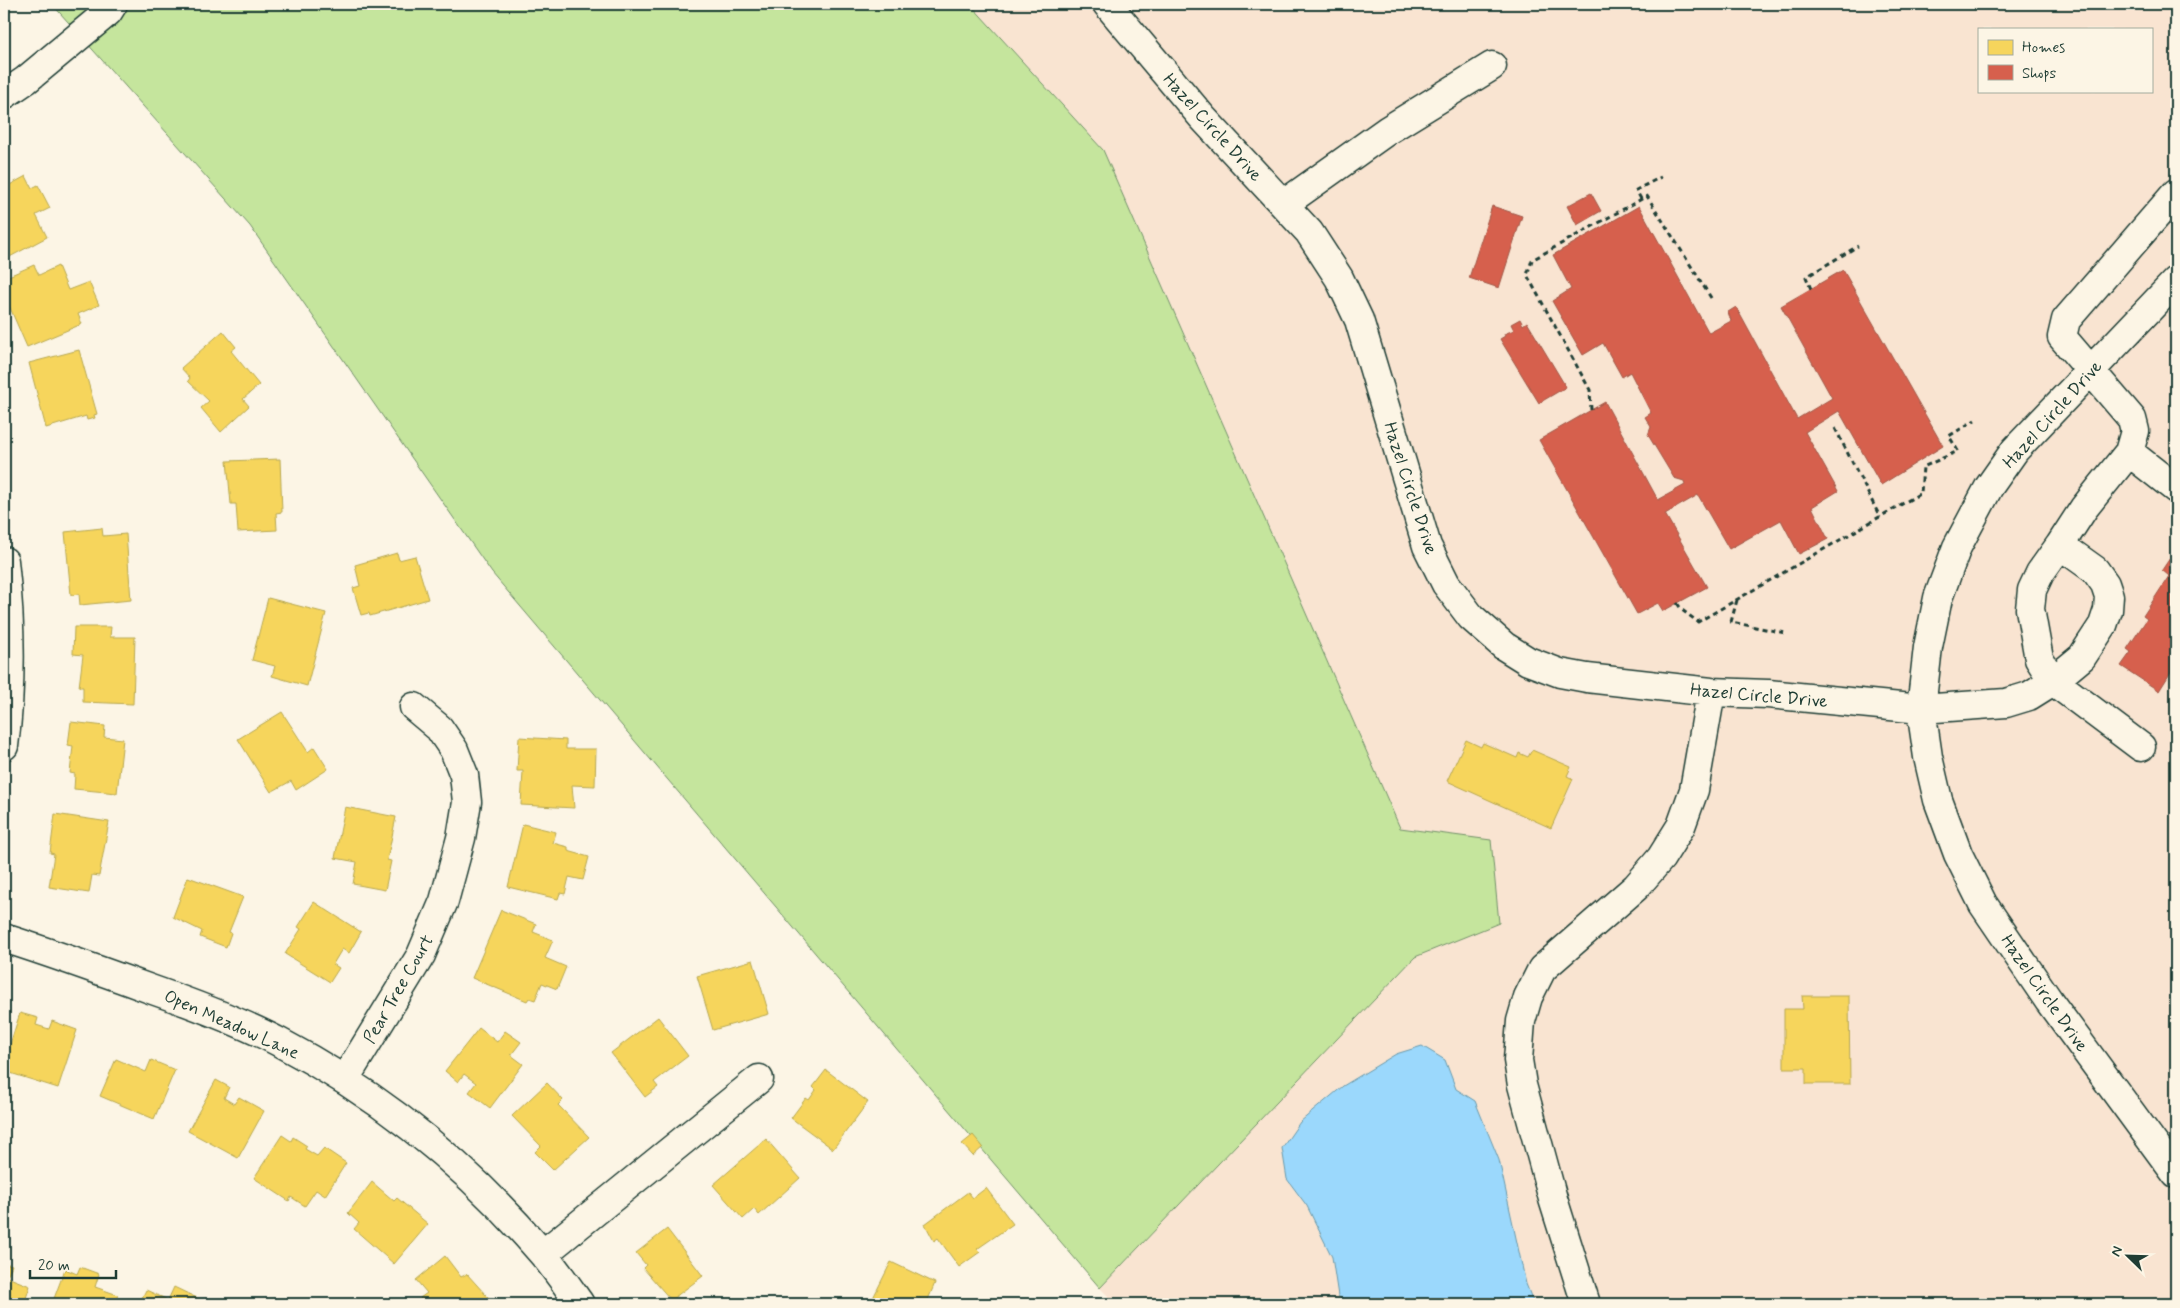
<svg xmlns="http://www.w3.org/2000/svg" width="2180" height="1308" viewBox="0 0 2180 1308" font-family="Mynerve,sans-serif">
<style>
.built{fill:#f9e4d1;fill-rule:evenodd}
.green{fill:#c5e59d;stroke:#729168}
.water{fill:#9bd8fc;stroke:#699aac}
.homes{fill:#f6d55c;stroke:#b6a750}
.shops{fill:#d6604d;stroke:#9f5646}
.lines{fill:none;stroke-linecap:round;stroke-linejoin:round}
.minor-casing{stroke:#1f3d34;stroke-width:31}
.path{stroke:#1f3d34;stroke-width:3;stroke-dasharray:5 4;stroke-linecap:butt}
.minor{stroke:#fcf5e5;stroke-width:28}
.labels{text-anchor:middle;stroke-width:5;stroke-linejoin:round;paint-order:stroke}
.street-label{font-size:18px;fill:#1f3d34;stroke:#fcf5e5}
</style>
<rect width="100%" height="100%" fill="#fcf5e5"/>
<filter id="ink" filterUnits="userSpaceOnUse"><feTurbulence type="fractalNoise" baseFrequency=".02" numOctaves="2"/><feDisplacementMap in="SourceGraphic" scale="10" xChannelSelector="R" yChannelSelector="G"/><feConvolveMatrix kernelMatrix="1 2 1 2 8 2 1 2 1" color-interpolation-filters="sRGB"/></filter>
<g filter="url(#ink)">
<path class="built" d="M970,4H2176V1304H1116L1100,1288L1415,957L1499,923L1491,841L1400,828L1103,150ZM1979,29H2151V91H1979Z"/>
<path class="green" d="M52,4H970L1103,150L1400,828L1491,840L1499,923L1415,957L1100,1288L492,573L250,226Z"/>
<path class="water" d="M1422,1046L1445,1060L1456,1089L1475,1101L1499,1160L1526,1284L1534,1304H1347L1338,1296L1332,1257L1307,1206L1287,1179L1282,1148L1300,1122L1343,1086L1396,1054Z"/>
<path class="homes" d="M26,176L32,188L38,185L50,208L36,215L47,237L4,260V188Z
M34,265L39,275L58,266L68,290L89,282L99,305L78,314L82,324L27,347L4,294V278Z
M223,331L236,347L231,351L259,385L243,399L249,406L221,432L201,408L209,401L188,381L190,378L181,368Z
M79,350L97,414L94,415L95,418L87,420L86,416L46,428L29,363Z
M280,459L282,512L276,513L277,530L238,532L236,504H231L227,461Z
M102,528L103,536L126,534L131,600L80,605L79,594L71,595L65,532Z
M397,553L399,560L415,556L428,599L370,616L369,613L361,615L353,588L360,586L355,565Z
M268,598L326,613L307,686L272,676L275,666L252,660Z
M74,627H111L110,637H135L133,704L83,702V687H79L83,655L73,654Z
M282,712L308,752L314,747L328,769L296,790L291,781L271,792L238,739Z
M71,722L105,726L104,737L123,739L117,793L74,789L75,774L70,773L73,746L68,745Z
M519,737L566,740V749H596L595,786L572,785L574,808L521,805L523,771H517Z
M1466,740L1481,747L1483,743L1517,758L1519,753L1528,757L1532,750L1571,767L1567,776L1573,779L1551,828L1447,781Z
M345,807L396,817L387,860L391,861L385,890L353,884L357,862L335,858Z
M55,814L109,822L99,876L92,875L89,893L49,887L54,854L50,853Z
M523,824L556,832L553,843L568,847V851L589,857L583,880L569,877L565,894L560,893L558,899L508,887Z
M188,877L243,897L229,932L231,933L226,947L200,937L202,931L173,917Z
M314,902L361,932L349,953L342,949L333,964L339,968L330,982L285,954L301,929L298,927Z
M501,910L536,924L533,932L553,940L545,958L566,967L557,989L542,983L535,1000L529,998L527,1001L472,978Z
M753,960L769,1014L713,1030L697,976Z
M1802,996H1849L1850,1084H1806V1068H1784V1009H1803Z
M20,1013L38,1018L36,1025L49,1029L52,1021L77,1030L58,1088L4,1071V1063Z
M658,1017L688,1056L654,1082L658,1087L645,1097L611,1053Z
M479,1028L497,1042L505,1031L521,1042L511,1055L523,1064L490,1108L469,1092L476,1083L464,1074L458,1082L445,1071Z
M116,1059L146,1072L151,1060L175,1070L154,1119L100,1096Z
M826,1070L868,1102L833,1149L791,1118L806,1098L809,1100L816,1090L813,1087Z
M216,1080L229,1087L224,1098L234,1104L239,1097L264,1111L238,1158L188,1131Z
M547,1083L563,1100L558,1105L589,1137L553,1170L535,1152L541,1146L512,1116Z
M282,1135L291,1141L293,1137L307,1146L305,1149L317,1156L324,1148L346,1163L325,1196L316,1190L305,1206L291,1197L289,1201L254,1178Z
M973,1135L983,1147L973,1156L962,1144Z
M766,1139L800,1178L759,1215L754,1209L743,1219L713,1185Z
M372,1182L394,1201L397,1198L428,1224L394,1264L354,1229L359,1223L348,1213Z
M986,1188L1013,1224L977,1249L980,1252L959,1267L938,1238L934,1241L925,1224L968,1192L973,1198Z
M667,1229L703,1276L671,1300L643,1268L646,1265L636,1253Z
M445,1256L461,1277L467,1274L494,1304H425L420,1298L427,1293L416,1280Z
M891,1262L935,1283L927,1302L919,1298L916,1304H870Z
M4,1263L12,1265L7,1277L30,1286L24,1304H4Z
M80,1267L99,1274L95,1287L118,1295L114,1304H52L65,1269L77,1274Z
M174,1287L197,1298L195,1304H139L146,1290L168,1300Z"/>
<path class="shops" d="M1591,193L1601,211L1577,225L1567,206Z
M1492,206L1522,216L1499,288L1469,278Z
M1639,206L1709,333L1731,321L1728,312L1736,307L1797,419L1832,398L1781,306L1843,270L1943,446L1881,485L1839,411L1805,432L1838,491L1812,507L1828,539L1799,554L1781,520L1729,549L1698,495L1665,514L1707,587L1663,611L1658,603L1637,614L1539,440L1605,402L1658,500L1685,485L1684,481L1674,478L1648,435L1651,427L1645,417L1651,413L1630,372L1622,377L1603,343L1583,355L1552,301L1571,289L1553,255Z
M1520,319L1523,325L1527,322L1566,387L1539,403L1500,339L1505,336L1504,334L1514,330L1511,324Z
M2172,555L2176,558V664L2159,691L2121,666L2131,652L2127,649L2147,619L2143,616L2169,576L2162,570Z"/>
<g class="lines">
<defs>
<path id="minor" d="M1107,4L1202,117L1309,232L1339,278L1359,320L1427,546L1446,584L1471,617L1504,646L1528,661L1560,673L1587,678L1711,692L1768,694L1921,709L2006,703L2029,696L2053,681L2082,657L2103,625L2108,610L2109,596L2105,584L2095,570L2060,545L2040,573L2032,590L2030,609L2039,659L2053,681L2141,747
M4,95L26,80L108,12L113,4
M1284,204L1388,130L1492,66
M2176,281L2015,450L1989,487L1957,547L1938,598L1928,647L1921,709L1928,757L1938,800L1958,854L1983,904L2049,1001L2176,1174
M2129,452L2176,489
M2060,545L2084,508L2129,452L2135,431L2132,419L2062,337L2066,320L2176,193
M4,561C11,622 12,685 4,746
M4,938C54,954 104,972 153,990C196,1005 239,1021 279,1042C380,1095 468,1166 542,1253C556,1269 568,1287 580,1304
M345,1079L421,955L444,901L461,838L467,802L464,775L454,750L439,728L414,707
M543,1254L759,1079
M1586,1304L1553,1199L1522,1085L1518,1060L1521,1021L1528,997L1542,969L1636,887L1661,858L1681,826L1694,790L1711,692"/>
</defs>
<use href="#minor" class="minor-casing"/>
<path class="path" d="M1641,199L1636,190L1661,177
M1811,289L1806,277L1858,246
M1591,410L1590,390L1527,275L1532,260L1647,196L1713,301
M1835,428L1880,517
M1737,600L1731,622L1785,633
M1677,603L1682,610L1698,622L1921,493L1923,467L1958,451L1949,436L1975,420"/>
<use href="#minor" class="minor"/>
</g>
</g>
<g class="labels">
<g class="street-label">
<text transform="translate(1213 127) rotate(48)" y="6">Hazel Circle Drive</text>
<text transform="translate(2052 414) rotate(-48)" y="6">Hazel Circle Drive</text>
<text transform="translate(1411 488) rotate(72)" y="6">Hazel Circle Drive</text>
<text transform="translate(1759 695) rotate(5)" y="6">Hazel Circle Drive</text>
<text transform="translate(398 989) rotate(-60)" y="6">Pear Tree Court</text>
<text transform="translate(2045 993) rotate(55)" y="6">Hazel Circle Drive</text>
<text transform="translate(232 1024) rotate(24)" y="6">Open Meadow Lane</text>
</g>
</g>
<rect width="2180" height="1308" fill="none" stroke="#fcf5e5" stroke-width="20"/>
<rect x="10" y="10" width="2160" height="1288" fill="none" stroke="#1f3d34" stroke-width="2" filter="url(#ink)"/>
<rect x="1978" y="28" width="175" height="65" fill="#fcf5e5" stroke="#a4ab9e"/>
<rect x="1988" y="40" width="25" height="15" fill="#f6d55c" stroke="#a4ab9e"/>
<text x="2022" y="52" font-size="15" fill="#1f3d34">Homes</text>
<rect x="1988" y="65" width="25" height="15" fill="#d6604d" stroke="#a4ab9e"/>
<text x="2022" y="78" font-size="15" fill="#1f3d34">Shops</text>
<g transform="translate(2128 1256) rotate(293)" stroke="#fcf5e5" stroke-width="4" paint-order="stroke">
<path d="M0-4L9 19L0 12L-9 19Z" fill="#1f3d34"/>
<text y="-8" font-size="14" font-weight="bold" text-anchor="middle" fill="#1f3d34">N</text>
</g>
<path d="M30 1270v8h86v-8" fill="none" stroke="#1f3d34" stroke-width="2.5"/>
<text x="38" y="1270" font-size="15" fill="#1f3d34" stroke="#fcf5e5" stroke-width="4" paint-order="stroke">20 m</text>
</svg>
